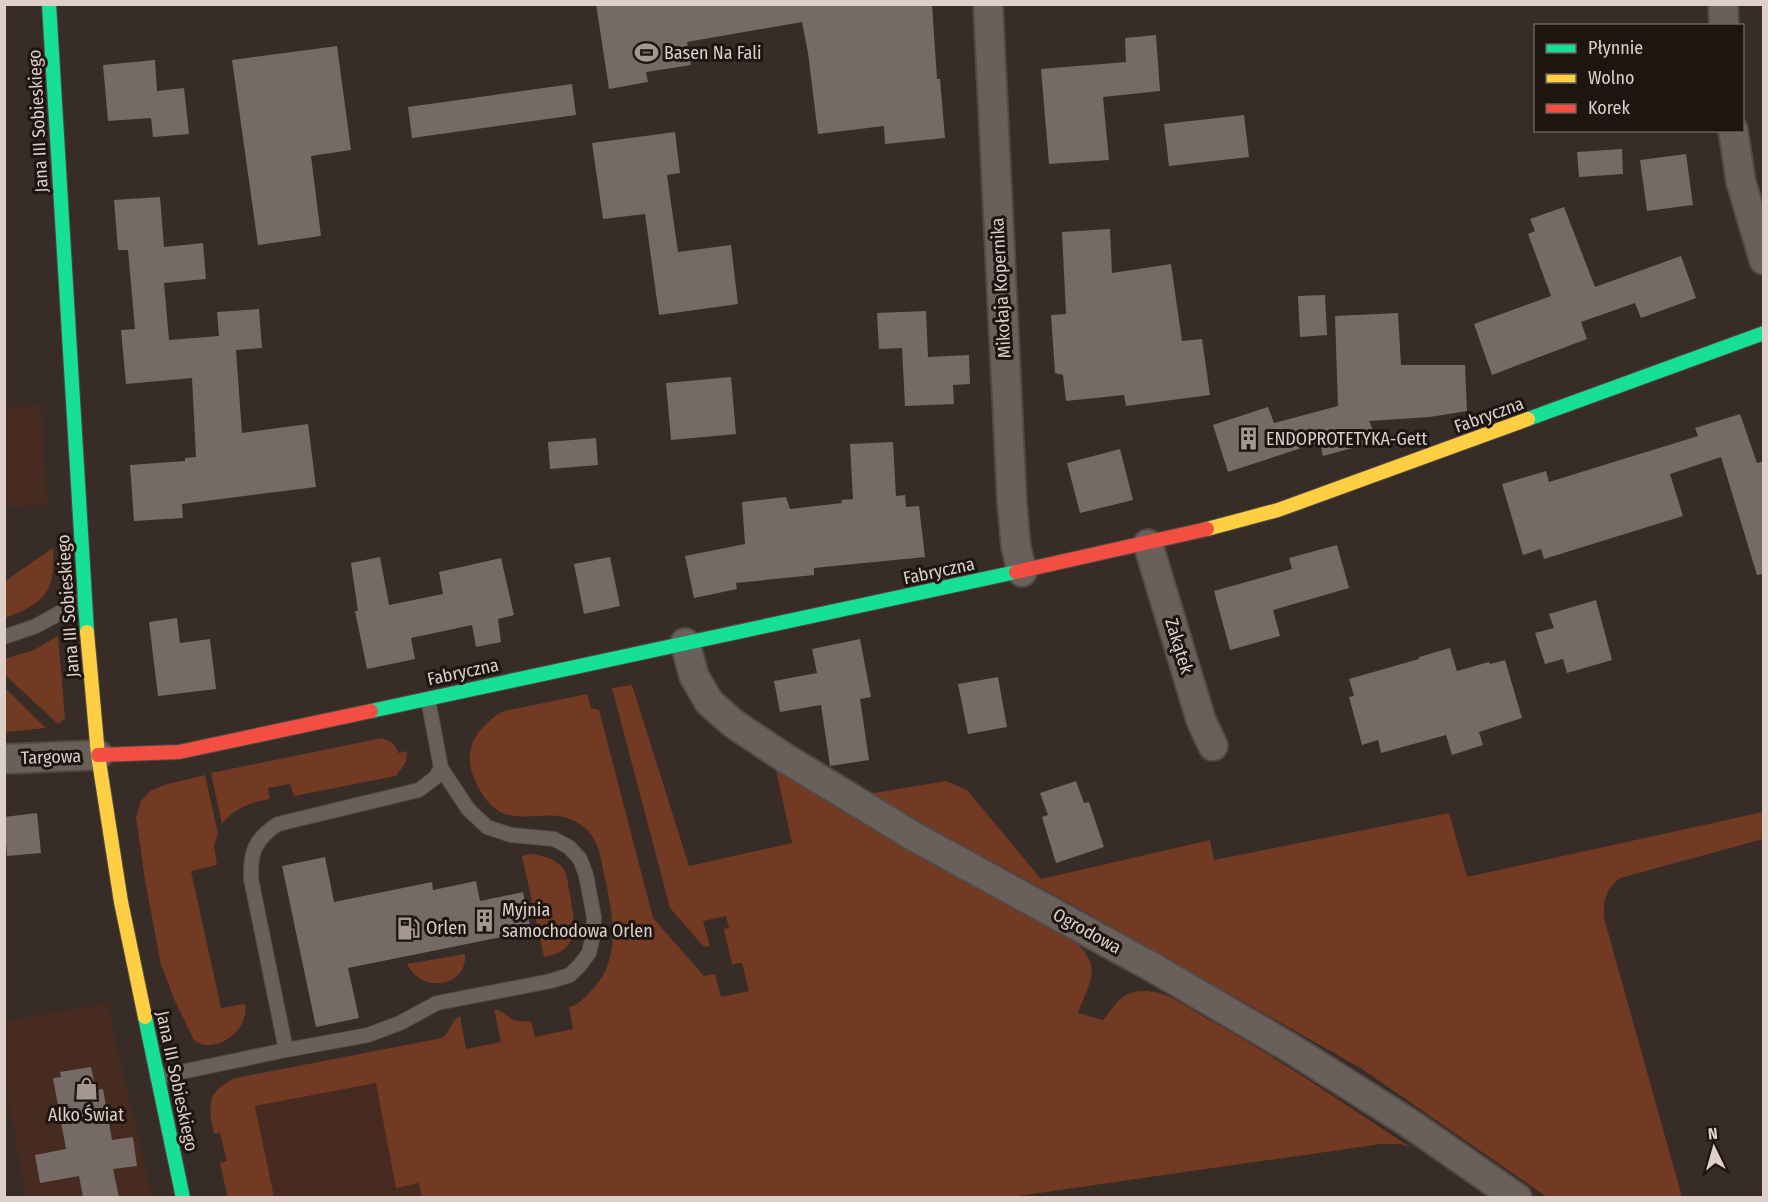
<svg xmlns="http://www.w3.org/2000/svg" width="1768" height="1202" viewBox="0 0 1768 1202" font-family="'Fira Sans Condensed',sans-serif">
<style>
.built{fill:#472b21}
.green{fill:#723923}
.building{fill:#756a65}
.lines{fill:none;stroke-linecap:round;stroke-linejoin:round}
.lane-casing{stroke:#544944;stroke-width:16}
.street-casing{stroke:#544944;stroke-width:32}
.fast-casing{stroke:#544944;stroke-width:16}
.slow-casing{stroke:#544944;stroke-width:16}
.jam-casing{stroke:#544944;stroke-width:16}
.lane{stroke:#69605c;stroke-width:14}
.street{stroke:#69605c;stroke-width:28}
.fast{stroke:#16e098;stroke-width:14}
.slow{stroke:#ffcf43;stroke-width:14}
.jam{stroke:#f24e42;stroke-width:14}
.labels{text-anchor:middle;stroke-width:6;stroke-linejoin:round;paint-order:stroke}
.poi-label{font-size:18px;fill:#decfc9;stroke:#1e1410;text-anchor:start}
.street-label{font-size:18px;fill:#decfc9;stroke:#1e1410}
</style>
<rect width="100%" height="100%" fill="#382c26"/>
<path class="built" d="M41,405L47,505L5,507V408Z
M107,1003L152,1197H26L5,1080L4,1022Z
M376,1083L396,1188L419,1183L422,1197H274L255,1106Z"/>
<path class="green" d="M53,548C56,591 45,603 5,618V581Z
M58,636L65,718L58,724L5,675L4,659L34,650Z
M632,685L689,866L792,843L776,770L881,832L1070,937C1104,966 1091,978 1078,1013L1103,1020C1116,1004 1122,990 1146,991C1167,991 1187,1007 1204,1017C1275,1056 1342,1102 1410,1147L1401,1144H1381L1004,1198L422,1197L419,1183L396,1188L376,1083L255,1106L274,1197L228,1198L220,1163L227,1161L220,1133L214,1134C208,1105 206,1091 236,1078L442,1038C451,1032 450,1021 460,1016L466,1049L501,1042L494,1009C512,1014 507,1024 531,1021L535,1037L573,1029L569,1007C578,1005 584,998 591,991C622,960 613,917 605,878C601,861 600,841 585,828C546,794 503,848 474,778C469,767 468,753 473,742C477,731 494,715 504,711L587,694L591,708L599,710L653,918L704,976L715,974L721,997L749,991L742,963L732,964L724,929L729,928L726,916L703,921L710,946L704,947L670,908L612,688Z
M5,688L46,728L5,732Z
M382,738C391,741 396,744 398,753L407,751L406,762L396,776L294,796L290,784L268,788L270,799C251,802 234,808 222,824L211,773Z
M205,775L218,834L214,845L217,865L191,871L221,1008L245,1004C250,1032 213,1056 194,1040L175,1001L161,965L145,880L136,817L141,801L150,791L164,785Z
M946,781L967,790L1041,879L1210,840L1214,860L1449,813L1467,877L1763,812V839L1620,878C1606,889 1603,900 1604,918L1682,1197H1547L1362,1069L1082,910L868,794Z
M529,854C542,855 554,858 563,868C568,875 568,887 570,895C575,924 581,951 544,957L522,856Z
M465,954C468,988 421,994 407,964Z"/>
<path class="building" d="M596,4H932L937,79H940L945,138L885,144L884,126L818,134L808,53L802,22L687,42L691,65L646,72L648,82L609,89Z
M1156,35L1160,91L1103,97L1109,160L1049,164L1041,69L1126,62L1125,38Z
M337,46L351,150L311,156L321,236L258,245L232,60Z
M155,60L157,91L184,88L189,134L153,137L151,118L108,121L103,65Z
M572,84L576,115L412,138L408,107Z
M1244,115L1249,157L1169,166L1164,124Z
M675,132L680,173L667,175L678,252L731,245L738,304L659,315L645,214L603,219L592,143Z
M1622,149L1623,174L1579,177L1577,152Z
M1686,154L1693,205L1647,211L1640,160Z
M160,197L164,247L203,243L206,279L164,283L169,340L219,336L217,312L259,309L262,348L236,350L242,433L308,424L316,487L182,504L183,518L134,521L130,465L185,461V458L196,457L192,378L126,384L121,330L135,329L128,250H118L114,200Z
M1564,207L1595,287L1681,256L1696,298L1641,318L1635,303L1581,322L1587,339L1492,375L1474,324L1551,296L1528,234L1535,231L1530,219Z
M1110,229L1112,273L1171,264L1182,341L1202,339L1210,395L1126,406L1124,395L1066,401L1063,375L1055,373L1051,315L1066,314L1062,232Z
M1325,295L1327,335L1300,337L1298,296Z
M926,311L928,357L969,355L970,384L953,385L954,404L905,406L902,348L879,349L877,313Z
M1398,313L1401,365H1465L1467,411L1430,417L1369,421L1378,441L1323,456L1320,442L1228,472L1213,425L1268,407L1274,423L1338,406L1335,316Z
M731,377L736,434L671,440L666,383Z
M1740,414L1757,463L1764,461V574L1757,575L1721,457L1670,474L1683,516L1544,559L1541,549L1523,555L1502,484L1546,471L1549,482L1698,436L1695,428Z
M596,438L598,465L550,469L548,442Z
M893,442L896,496L905,495L906,507L919,506L925,557L814,568V575L736,583L737,589L694,598L685,556L745,544L742,502L786,497L790,509L842,503L841,500L853,499L850,444Z
M1120,449L1133,500L1080,513L1067,463Z
M1337,545L1349,588L1273,610L1280,636L1230,650L1214,591L1292,569L1289,558Z
M380,557L389,605L443,594L439,572L501,558L514,615L498,619L501,642L476,647L472,625L411,638L415,659L367,669L355,611H358L351,563Z
M610,557L620,606L584,614L574,564Z
M1596,600L1612,660L1567,673L1563,659L1545,664L1535,633L1554,628L1549,614Z
M177,618L180,643L210,639L216,689L158,696L149,622Z
M860,639L871,697L860,699L869,760L830,766L821,705L780,712L774,681L817,673L812,649Z
M1450,648L1457,671L1489,662L1490,664L1505,660L1522,718L1479,732L1483,745L1452,755L1446,735L1381,753L1378,740L1362,745L1349,697L1354,696L1349,679L1419,659V657Z
M998,677L1007,727L968,734L958,684Z
M1076,781L1084,803L1089,802L1104,847L1056,863L1042,817L1048,815L1040,793Z
M37,813L41,853L7,856L4,817Z
M325,857L334,902L432,882L433,890L476,881L480,901L523,892L531,931L348,968L359,1018L316,1027L282,866Z
M91,1067L96,1090L103,1089L112,1140L133,1137L137,1166L113,1169L119,1197H83L79,1176L40,1183L35,1155L66,1149L53,1078L61,1077L60,1072Z"/>
<g class="lines">
<defs>
<path id="lane" d="M4,637L36,626L83,600
M286,1050L251,879C250,852 255,839 278,824L419,790L436,777L441,768
M157,1077L286,1050L368,1035L400,1023L437,1003L551,981L570,975L580,965L589,953L593,935L594,917L586,875L580,859L569,847L554,839L511,835L487,827L468,809L441,768L428,699"/>
<path id="street" d="M988,4L1012,503L1016,547L1022,572
M1723,4L1724,26
M1733,130L1741,182L1764,260
M1148,544L1201,720L1213,746
M685,643L694,676L709,702L734,724L785,758L913,836L1154,968L1292,1049L1409,1123L1517,1198
M4,759L98,755"/>
<path id="fast" d="M49,4L87,632
M1528,419L1764,333
M371,711L1016,572
M145,1017L183,1198"/>
<path id="slow" d="M1207,529L1278,510L1528,419
M87,632L98,755L121,902L145,1017"/>
<path id="jam" d="M1016,572L1207,529
M98,755L179,752L371,711"/>
</defs>
<use href="#lane" class="lane-casing"/>
<use href="#street" class="street-casing"/>
<use href="#fast" class="fast-casing"/>
<use href="#slow" class="slow-casing"/>
<use href="#jam" class="jam-casing"/>
<use href="#lane" class="lane"/>
<use href="#street" class="street"/>
<use href="#fast" class="fast"/>
<use href="#slow" class="slow"/>
<use href="#jam" class="jam"/>
</g>
<defs>
<symbol id="stadium-bare" viewBox="-9 -9 18 18"><path d="M0-5a6.5 5 0 1 0 0 10a6.5 5 0 1 0 0-10ZM-3.5-1.8h7v3.6h-7Z" fill="#a49690" stroke="#1e1410" stroke-width="2.5" paint-order="stroke"/></symbol>
<symbol id="building-bare" viewBox="-9 -9 18 18"><path d="M-4-6H4V6H1V3H-1V6H-4ZM-2.5-4.3h1.7v1.8h-1.7ZM.8-4.3h1.7v1.8H.8ZM-2.5-1h1.7V.8h-1.7ZM.8-1h1.7V.8H.8Z" fill="#a49690" stroke="#1e1410" stroke-width="2.5" paint-order="stroke"/></symbol>
<symbol id="fuel-bare" viewBox="-9 -9 18 18"><path d="M-5.5-6h7V0h2V4h1.3V-2.5L3-4.5l.8-.8L6-3V5H2.5V1h-1V6h-7ZM-4.2-4.7v3.2H.2V-4.7Z" fill="#a49690" stroke="#1e1410" stroke-width="2.5" paint-order="stroke"/></symbol>
<symbol id="shop-bare" viewBox="-9 -9 18 18"><path d="M-5-2.5h2.3a2.7 3.5 0 0 1 5.4 0H5L5.5 6h-11ZM-1.5-2.5h3a1.5 2.3 0 0 0-3 0Z" fill="#a49690" stroke="#1e1410" stroke-width="2.5" paint-order="stroke"/></symbol>
</defs>
<g fill-rule="evenodd">
<use href="#stadium-bare" x="630" y="36" width="33" height="33"/>
<use href="#building-bare" x="1232" y="422" width="33" height="33"/>
<use href="#building-bare" x="468" y="904" width="33" height="33"/>
<use href="#fuel-bare" x="392" y="912" width="33" height="33"/>
<use href="#shop-bare" x="70" y="1072" width="33" height="33"/>
</g>
<g class="labels">
<g class="poi-label">
<text x="664" y="59">Basen Na Fali</text>
<text x="1266" y="445">ENDOPROTETYKA-Gett</text>
<text x="502" y="916">Myjnia<tspan x="502" dy="21">samochodowa Orlen</tspan></text>
<text x="426" y="934">Orlen</text>
<text x="86" y="1121" text-anchor="middle">Alko Świat</text>
</g>
<g class="street-label">
<text transform="translate(38 121) rotate(-93)" y="6">Jana III Sobieskiego</text>
<text transform="translate(1001 288) rotate(-93)" y="6">Mikołaja Kopernika</text>
<text transform="translate(1489 415) rotate(-20)" y="6">Fabryczna</text>
<text transform="translate(939 571) rotate(-12)" y="6">Fabryczna</text>
<text transform="translate(68 606) rotate(-94)" y="6">Jana III Sobieskiego</text>
<text transform="translate(1179 646) rotate(73)" y="6">Zakątek</text>
<text transform="translate(463 672) rotate(-12)" y="6">Fabryczna</text>
<text transform="translate(51 757) rotate(-2)" y="6">Targowa</text>
<text transform="translate(1087 931) rotate(29)" y="6">Ogrodowa</text>
<text transform="translate(177 1081) rotate(78)" y="6">Jana III Sobieskiego</text>
</g>
</g>
<rect width="1768" height="1202" fill="none" stroke="#decfc9" stroke-width="12"/>
<rect x="1534" y="24" width="210" height="108" fill="#1e1410" stroke="#6b5f5a" stroke-width="1.5"/>
<rect x="1546" y="44" width="30" height="9" fill="#16e098" stroke="#6b5f5a" stroke-width="1.5"/>
<text x="1588" y="54" font-size="18" fill="#decfc9">Płynnie</text>
<rect x="1546" y="74" width="30" height="9" fill="#ffcf43" stroke="#6b5f5a" stroke-width="1.5"/>
<text x="1588" y="84" font-size="18" fill="#decfc9">Wolno</text>
<rect x="1546" y="104" width="30" height="9" fill="#f24e42" stroke="#6b5f5a" stroke-width="1.5"/>
<text x="1588" y="114" font-size="18" fill="#decfc9">Korek</text>
<g transform="translate(1714 1148) rotate(355)" stroke="#1e1410" stroke-width="4.5" paint-order="stroke">
<path d="M0-4.5L10 22L0 15L-10 22Z" fill="#decfc9"/>
<text y="-9" font-size="16" font-weight="bold" text-anchor="middle" fill="#decfc9">N</text>
</g>
</svg>
